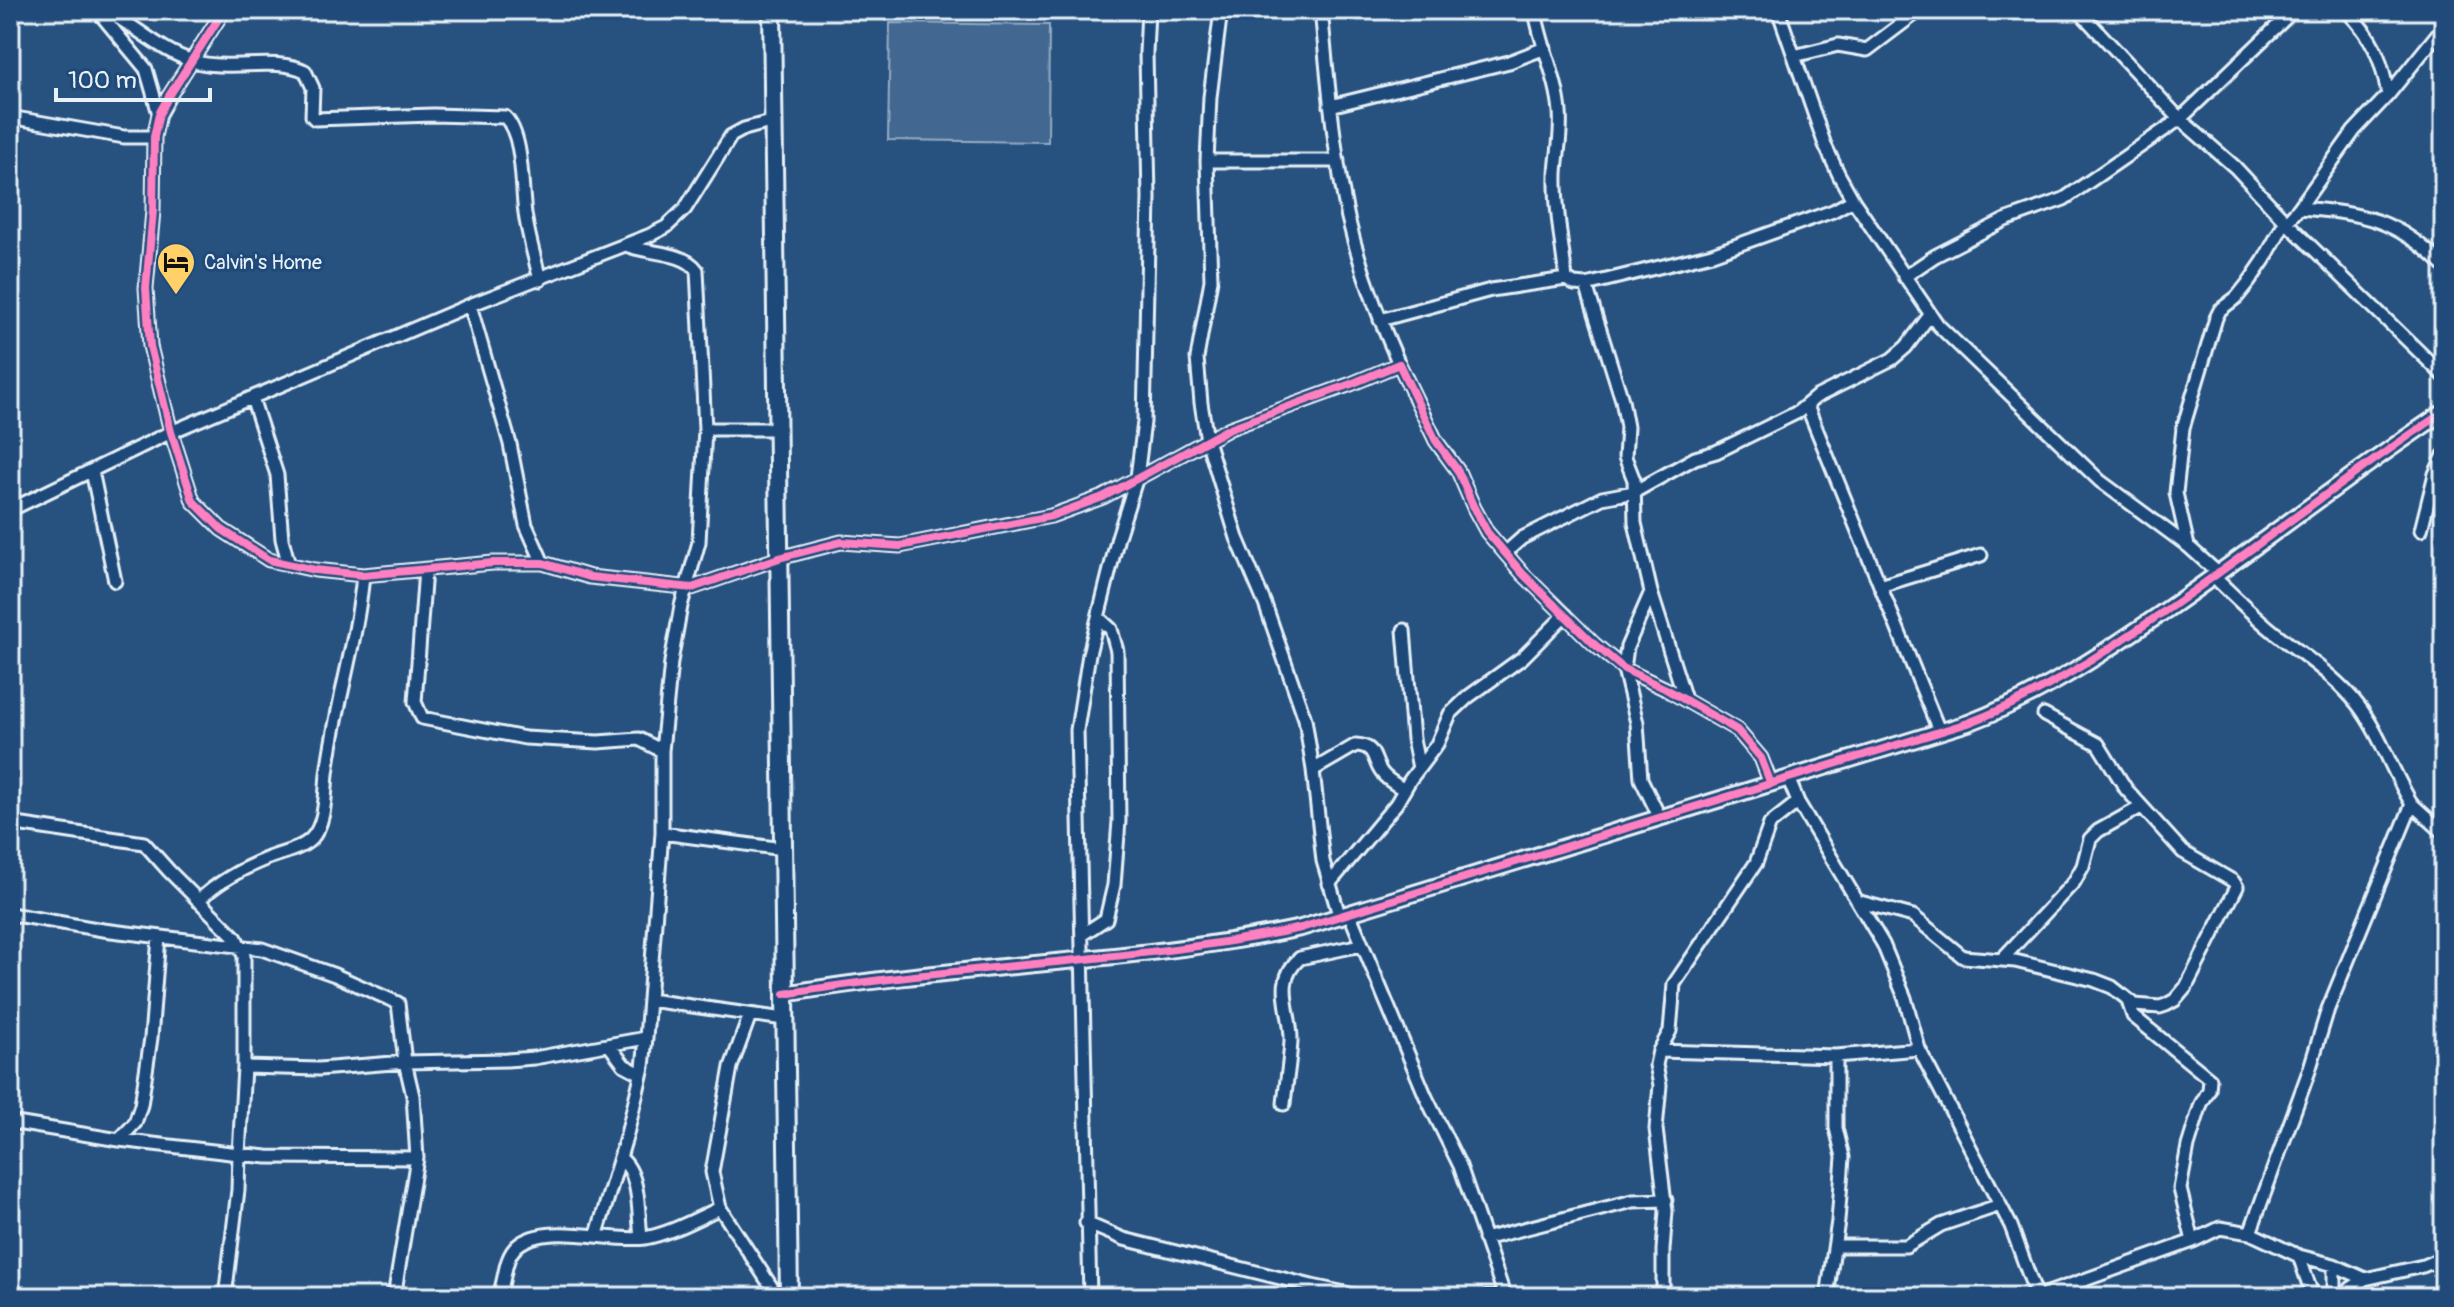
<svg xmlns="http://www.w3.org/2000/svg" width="2454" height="1307" viewBox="0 0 2454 1307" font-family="Pangolin,sans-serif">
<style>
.pitch{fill:#436891;stroke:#96acc4;stroke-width:2}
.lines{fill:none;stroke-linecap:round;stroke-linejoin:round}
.minor-casing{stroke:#e8f1f8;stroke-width:17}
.tertiary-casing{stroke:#e8f1f8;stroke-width:20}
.secondary-casing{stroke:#e8f1f8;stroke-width:22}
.minor{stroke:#1f4a7a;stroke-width:11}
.tertiary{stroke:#1f4a7a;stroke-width:14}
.secondary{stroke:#1f4a7a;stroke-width:16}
.cycleway-casing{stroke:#1f4a7a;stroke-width:13}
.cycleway{stroke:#ff80c0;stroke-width:8}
.labels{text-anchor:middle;stroke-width:6;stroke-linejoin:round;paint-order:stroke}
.poi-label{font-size:20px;fill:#e8f1f8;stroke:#1f4a7a;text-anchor:start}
</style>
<rect width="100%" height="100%" fill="#27517f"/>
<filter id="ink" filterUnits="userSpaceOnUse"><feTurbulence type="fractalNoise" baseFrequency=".0125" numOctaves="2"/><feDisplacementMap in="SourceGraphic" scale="16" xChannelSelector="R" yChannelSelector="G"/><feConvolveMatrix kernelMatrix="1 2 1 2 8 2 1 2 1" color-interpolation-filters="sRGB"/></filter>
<g filter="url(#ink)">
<path class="pitch" d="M890,23L1049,25L1048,142L888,140Z"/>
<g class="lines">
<defs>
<path id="minor" d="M97,10L146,69L159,114
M105,10C135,25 161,52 193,61C227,72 275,56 305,71L313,88L312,116L315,119L433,115L505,117C524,136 521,187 525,213C528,236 535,258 540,280
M224,10L169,96L159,114L154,137L153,211L146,288L150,346L171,432L193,501L221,529L269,560L315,570L363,575L493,563H543L590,577L692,588L779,558L841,542L900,546L1051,516L1103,497L1230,428L1351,384L1399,364L1436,441L1458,471L1474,508L1487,532L1523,574L1594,644L1624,669L1666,689L1737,730L1761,758L1771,784
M1221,10L1210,97L1207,161L1211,280L1197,358L1201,403L1207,440L1237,538L1265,604L1305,719L1313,770L1323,861L1340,918
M1321,10C1328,79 1333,150 1348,218C1360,268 1378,317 1399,364
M1535,10C1540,45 1557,76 1560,112C1562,136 1557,152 1556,174C1555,208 1562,244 1566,279L1574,284L1586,285L1712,254L1833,211L1853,200
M1778,10L1825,145L1839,175L1853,200L1938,325L2100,481L2188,546L2219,574
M2078,10L2180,119L2235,167L2287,223L2444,376
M2346,10C2374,39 2381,56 2388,95
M1794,56L1838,45L1867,50L1920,10
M1330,106L1509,62L1545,48
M10,117L124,137H154
M1207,161H1338
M2299,208C2363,213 2397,219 2444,266
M1904,277L1935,256L2005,220L2064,199L2180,119L2294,10
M1586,285L1622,400L1627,427L1625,457L1634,480L1635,523L1651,592L1685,699
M470,305L510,444L526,525L543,563
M1380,320L1491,290L1566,279
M252,398L277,475L282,539L289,565
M1807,406L1940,733
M705,429H778
M92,471L115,581
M10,510L171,432L470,305L648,236L666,227L685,209L731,136L744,129L774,121
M2421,530L2435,474L2444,455
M2188,546L2176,493L2183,428L2216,318L2220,310L2237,297L2249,282L2264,260L2282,227L2299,208L2354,131L2388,95L2444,26
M1505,553L1522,538L1602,498L1634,492L1695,458L1716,452L1798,412L1816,397L1892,359L1906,347L1930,315
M425,570L415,702L422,718L525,738L598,742L639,739L662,751
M1880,586L1981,555
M1651,592L1627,647L1624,669L1637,723L1641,779L1660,818
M1404,630L1413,739L1419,768
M1313,770L1356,745C1377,746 1372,760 1382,773C1387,780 1397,785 1404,790
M1789,780L1798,802L1883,944L1905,998L1919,1049L2011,1226L2037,1297
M2412,804L2444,833
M10,823L144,843L169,871L236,938L244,956V1067L239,1154L119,1140L10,1122
M662,833L783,849
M1329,884L1396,804L1410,780L1437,744L1450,714L1468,697L1522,658L1565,615
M198,901C218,882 241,869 266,859C280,853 300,850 311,839C326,824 325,794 327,774C335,707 357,642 363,575
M1860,902L1913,916L1963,957L2015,961L2094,980L2112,987L2135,1005L2160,1007L2166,1005L2175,1000L2186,987L2237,887L2233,881L2183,852L2126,789L2098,744L2044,715
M10,914L103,930L262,949L335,975L398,1003L405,1062L413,1096L417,1158L394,1297
M1350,915L1426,1097L1460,1166L1505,1297
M1083,934L1106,919L1114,885L1119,821L1117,651L1111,629L1099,618
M2002,959L2074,882L2083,866L2090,839L2098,831L2141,807
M649,1000L784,1019
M2128,1001L2133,1016L2210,1079L2209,1090L2201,1104L2188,1146L2180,1189L2193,1241
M750,1015L731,1067L712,1172L720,1208L778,1297
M609,1045L624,1065L641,1074
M1659,1051L1836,1056L1919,1049
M244,1067L319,1069L405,1062L507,1060L534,1058L646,1038L662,833V751L671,662L681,606L699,542L705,429L697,270C684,251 646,254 626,245
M1284,1104C1286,1083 1290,1062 1291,1041C1292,1011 1272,982 1300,958L1361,945
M119,1140L135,1123L141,1105L151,1038L159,937
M620,1158C641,1173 638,1215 641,1238
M1086,1223L1124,1239L1312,1286L1364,1297
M2250,1233L2299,1256L2334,1265L2365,1279
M597,1234L627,1134L643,1067L646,1038
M1484,1239L1633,1201L1666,1200
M1835,1246H1906L1941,1225L2000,1205
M2299,1256L2313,1297
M225,1297L238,1190L239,1154L267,1157L417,1158
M498,1297C506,1281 503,1259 517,1246C545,1221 612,1243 645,1238C671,1233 696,1219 720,1208
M1090,1297L1077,730L1089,654L1118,537L1137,477L1144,422L1149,198L1146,53L1148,10
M1485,1297L1504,1296
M1663,1297V1250L1666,1211L1656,1129L1660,1085L1656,1065L1659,1051L1670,1031L1674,984L1756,863L1770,824L1798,802
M1827,1297L1838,1221L1843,1157L1836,1128V1056
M2037,1297L2193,1241L2220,1228L2250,1233L2309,1071L2328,1009L2412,804C2392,772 2381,735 2358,705C2334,674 2299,653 2269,628C2250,612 2232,594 2214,577
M2334,1297V1265
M2338,1297L2365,1279L2423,1266L2444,1257"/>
<path id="tertiary" d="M785,994C956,964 1131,964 1301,928L1968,723C2042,695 2107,651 2172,606C2264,542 2351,473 2444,412"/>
<path id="secondary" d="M772,10L789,1297"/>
</defs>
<use href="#minor" class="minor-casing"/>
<use href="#tertiary" class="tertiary-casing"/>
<use href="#secondary" class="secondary-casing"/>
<use href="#minor" class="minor"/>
<use href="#tertiary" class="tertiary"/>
<use href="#secondary" class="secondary"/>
<defs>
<path id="cycleway" d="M224,10L169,96L159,114L154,137L153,211L146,288L150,346L171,432L193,501L221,529L269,560L315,570L363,575L493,563H543L590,577L692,588L779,558L841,542L900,546L1051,516L1103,497L1230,428L1351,384L1399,364L1436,441L1458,471L1474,508L1487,532L1523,574L1594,644L1624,669L1666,689L1737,730L1761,758L1771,784
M785,994C956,964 1131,964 1301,928L1968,723C2042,695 2107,651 2172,606C2264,542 2351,473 2444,412"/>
</defs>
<use href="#cycleway" class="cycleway-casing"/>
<use href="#cycleway" class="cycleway"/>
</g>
</g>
<defs>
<symbol id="hotel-pin" viewBox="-11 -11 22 30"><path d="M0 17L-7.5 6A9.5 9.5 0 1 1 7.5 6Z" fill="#ffd166" stroke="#1f4a7a"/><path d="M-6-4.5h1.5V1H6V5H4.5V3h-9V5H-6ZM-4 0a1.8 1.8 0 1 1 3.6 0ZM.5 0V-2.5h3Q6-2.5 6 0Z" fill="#111"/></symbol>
</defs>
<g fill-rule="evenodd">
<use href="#hotel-pin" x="154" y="240" width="44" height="60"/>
</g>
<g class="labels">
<g class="poi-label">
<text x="204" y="269">Calvin's Home</text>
</g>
</g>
<rect width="2454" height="1307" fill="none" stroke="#1f4a7a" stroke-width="40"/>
<rect x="20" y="20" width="2414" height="1267" fill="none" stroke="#e8f1f8" stroke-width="3" filter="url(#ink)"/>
<path d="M56 88v12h154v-12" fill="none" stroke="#e8f1f8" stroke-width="4"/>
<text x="68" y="88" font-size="24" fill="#e8f1f8" stroke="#1f4a7a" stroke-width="6" paint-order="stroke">100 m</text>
</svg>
